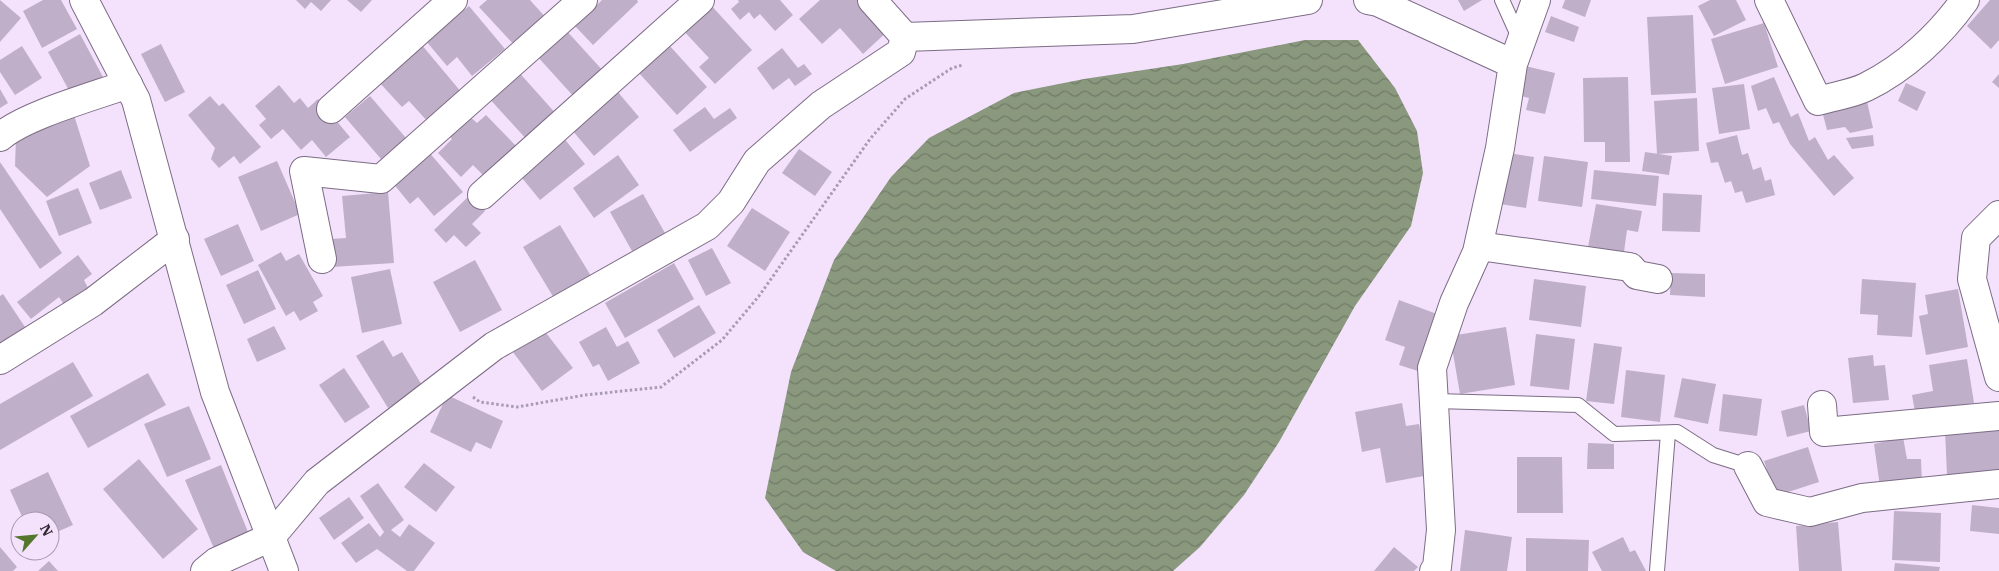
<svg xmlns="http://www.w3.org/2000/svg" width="1999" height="571" viewBox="0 0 1999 571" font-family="'IBM Plex Serif',serif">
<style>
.water{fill:url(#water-waves)}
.building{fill:#c0afc9}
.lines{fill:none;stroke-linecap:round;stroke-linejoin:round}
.service-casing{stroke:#7c6c84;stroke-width:16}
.minor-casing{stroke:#7c6c84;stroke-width:30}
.tertiary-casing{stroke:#7c6c84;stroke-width:30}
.path{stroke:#a99bb0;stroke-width:3;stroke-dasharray:2.5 2.5;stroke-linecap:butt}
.service{stroke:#fff;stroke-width:14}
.minor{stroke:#fff;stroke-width:28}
.tertiary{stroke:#fff;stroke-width:28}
</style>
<defs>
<pattern id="water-waves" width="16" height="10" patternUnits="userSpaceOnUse" patternTransform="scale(1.25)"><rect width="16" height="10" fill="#8a987e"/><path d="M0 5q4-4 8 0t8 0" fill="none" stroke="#717c68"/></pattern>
</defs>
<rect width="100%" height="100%" fill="#f4e2fd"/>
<path class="water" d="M1305,40H1358L1395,88L1417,131L1423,173L1411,226L1355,306L1279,442L1244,495L1200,547L1173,571H836L803,552L765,498L791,372L834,260L891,177L929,138L1014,93L1084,79L1183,64Z"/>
<path class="building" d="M0,0L21,18L0,42Z
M43,0H61L77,29L42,48L23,11Z
M296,0H331L321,11L311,2L305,9Z
M347,0H372L361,12Z
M487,0H530L548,20L517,48L479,7Z
M602,0H637L638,2L593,45L575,26Z
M738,0H780L793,15L775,31L760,14L754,19L749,12L740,20L731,9L739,2Z
M820,0H864L890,29L863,54L840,28L822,44L799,19Z
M1458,0H1482L1464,11Z
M1565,0H1591L1585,17L1562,8Z
M1710,0H1736L1746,20L1714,36L1698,6Z
M1990,0H1999V40L1991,49L1967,26Z
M709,3L752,50L715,84L699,67L709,58L681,28Z
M469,6L505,49L472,76L457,57L447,66L426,41Z
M1693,15L1696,93L1651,95L1647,17Z
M1551,16L1579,27L1574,42L1545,32Z
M1764,23L1778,67L1725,84L1711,39Z
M565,29L605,73L576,99L536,55Z
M80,34L103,77L71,94L48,52Z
M161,44L185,92L165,102L141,54Z
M421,44L462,93L428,122L409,101L402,107L378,81Z
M669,45L707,87L677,115L639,73Z
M22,46L42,78L15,95L0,72V60Z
M782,48L798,68L804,64L812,74L795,86L789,78L773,90L757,68Z
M1521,65L1555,73L1545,114L1526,110L1529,98L1514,94Z
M516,69L558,116L529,142L487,96Z
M1999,74V88L1992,82Z
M1628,77L1630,162H1605V142H1584L1583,78Z
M1774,77L1791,117L1798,113L1809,141L1815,137L1828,160L1834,155L1854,178L1834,196L1790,144L1779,122L1773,124L1766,108L1758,111L1751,86Z
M1906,83L1926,92L1917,111L1898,101Z
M1744,84L1750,129L1719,134L1712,88Z
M279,85L294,103L300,98L308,108L318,99L350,137L326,157L312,140L301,150L283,129L271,139L259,125L266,119L255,106Z
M0,89L8,103L0,108Z
M617,91L639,117L594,156L572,130Z
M210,96L219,106L223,103L261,147L240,164L234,156L219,168L211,159L215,148L188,115Z
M370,96L406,138L381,159L345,117Z
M1866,97L1873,128L1850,133L1845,127L1827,130L1821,107Z
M1697,98L1699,151L1657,154L1654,101Z
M705,107L714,119L730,108L737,118L690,152L673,130Z
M73,112L90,166L47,197L15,166L16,138Z
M468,115L477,123L486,115L518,148L486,178L473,165L461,177L438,153L452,139L448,134Z
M1737,135L1742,155L1748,153L1753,170L1761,167L1765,181L1771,179L1775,195L1746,203L1742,191L1735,193L1731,181L1725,183L1718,162L1711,163L1706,143Z
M1873,135L1874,146L1852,149L1846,138Z
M562,136L585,164L540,200L518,173Z
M799,149L832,172L815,196L782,173Z
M428,151L463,192L434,216L418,197L410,204L392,182Z
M1645,152L1672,156L1669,175L1642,171Z
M1508,153L1534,157L1526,208L1500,204Z
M618,155L639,185L594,218L573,188Z
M1544,156L1588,162L1582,207L1538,201Z
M277,161L300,214L261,231L238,177Z
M0,162L62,253L40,269L0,209Z
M121,170L132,198L100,210L89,183Z
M1594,170L1659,176L1656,206L1591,199Z
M78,188L92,223L59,236L46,201Z
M388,192L394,263L332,267L330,239L346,238L342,196Z
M1663,193L1702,195L1700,232L1662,231Z
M643,194L665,233L632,251L610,212Z
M470,195L485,211L472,224L481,233L466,247L454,235L446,243L434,230Z
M1596,204L1642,211L1638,232L1627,230L1624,252L1588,247Z
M752,208L790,232L765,271L727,246Z
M238,224L254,261L221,276L204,239Z
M560,225L591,276L554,298L523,247Z
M712,248L731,283L706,296L688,260Z
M281,252L286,261L299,254L323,296L313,302L318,311L300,321L294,311L286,316L258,265Z
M78,255L92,274L84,280L91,294L69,312L59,297L31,319L17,302Z
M475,260L502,310L460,332L433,282Z
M674,263L694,299L625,338L605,303Z
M390,269L402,324L362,333L351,277Z
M258,270L276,309L244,324L226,285Z
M1671,273L1705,274V297L1670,295Z
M1534,279L1586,286L1581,327L1529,320Z
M1862,279L1916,283L1912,337L1877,335L1878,315L1860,314Z
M1958,289L1968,347L1926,355L1919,316L1928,314L1925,295Z
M3,294L29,333L0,353V296Z
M1399,300L1437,314L1418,371L1399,365L1405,347L1385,340Z
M699,305L716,333L674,358L657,330Z
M540,325L573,368L542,391L510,348Z
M274,326L286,349L257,362L247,339Z
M606,327L617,347L628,341L640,363L608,381L599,364L593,367L579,342Z
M1506,327L1515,385L1460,394L1450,336Z
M1536,334L1575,339L1569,390L1530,386Z
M383,340L393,357L402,352L423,387L388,408L356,356Z
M1594,343L1622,347L1614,404L1586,401Z
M1873,355L1874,366L1885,365L1889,400L1853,403L1848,358Z
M1967,359L1974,403L1915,412L1912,395L1933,391L1929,365Z
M73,362L93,396L0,450V404Z
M344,368L370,407L345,423L319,385Z
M1626,370L1665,375L1660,422L1621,417Z
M148,373L166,405L88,448L70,416Z
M1682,378L1716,384L1708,424L1674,417Z
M1723,394L1762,399L1757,436L1719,431Z
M447,395L503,421L491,449L476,442L471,452L430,432Z
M1402,403L1406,426L1419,424L1429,475L1386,483L1380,448L1362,452L1355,412Z
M1804,405L1811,431L1787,437L1781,411Z
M189,406L211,459L167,477L144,424Z
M1999,427V476L1947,475L1945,431Z
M1903,437L1907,459H1921L1922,484L1880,487L1874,444Z
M1588,443L1614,444V469H1587Z
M1808,447L1819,482L1776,496L1764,461Z
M1517,457H1562L1563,513H1517Z
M139,459L198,529L163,559L103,489Z
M424,463L455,487L436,512L404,487Z
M221,465L250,537L215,551L185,480Z
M48,472L73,525L50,535V521H24L10,490Z
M378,483L404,520L391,530L400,537L409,524L435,543L414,571H407L377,549L356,563L341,543L369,523L380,537L384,532L360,496Z
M349,497L364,518L334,540L319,518Z
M1972,505L1999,508V534L1970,531Z
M1894,511L1941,513L1940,562L1892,560Z
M1838,522L1842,571H1799L1796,526Z
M1465,530L1512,537L1507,571H1460Z
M1623,537L1630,552L1635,550L1646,571H1602L1592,552Z
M1526,538L1589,540L1588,571H1526Z
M0,547L17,567L13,571H0Z
M1394,547L1418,567L1414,571H1374Z
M49,561L58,571H38Z
M1895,563L1940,567L1939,571H1894Z"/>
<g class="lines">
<defs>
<path id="service" d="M1502,0L1520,40
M1435,401L1578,405L1614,434L1677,432L1713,455L1748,466
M1657,571L1668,433"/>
<path id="minor" d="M872,0L905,37
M1368,0L1378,2L1513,64
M1769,0L1818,101C1834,96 1852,94 1866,87C1905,68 1940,35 1965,0
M905,37L1133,29L1308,0
M331,109L453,0
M0,137C25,115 95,96 128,84
M482,195L700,0
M1999,215L1976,238L1972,279L1999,377
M1479,246L1630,267L1637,275L1658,279
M322,259L304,171L381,179L583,0
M0,360L93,302L175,239
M1822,405L1824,432L1999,416
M1748,466L1767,502L1810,512L1862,498L1999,484
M205,571L216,562L271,537L317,482L494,346L707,226L731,202L757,161L821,105L901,52L905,37
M1434,571L1437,567L1441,530L1432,368L1454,303L1477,252L1500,148L1513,64L1536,0"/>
<path id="tertiary" d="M84,0L136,100L215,392L284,571"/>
</defs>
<use href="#service" class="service-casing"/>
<use href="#minor" class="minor-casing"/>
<use href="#tertiary" class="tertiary-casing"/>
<path class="path" d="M473,397L480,402L517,407L585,395L661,387L722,340L759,296L870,139L905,99L952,68L963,65"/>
<use href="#service" class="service"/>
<use href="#minor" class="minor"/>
<use href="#tertiary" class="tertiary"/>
</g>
<g transform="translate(35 536) rotate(63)"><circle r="24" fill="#f4e2fd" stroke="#a598ac"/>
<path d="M0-4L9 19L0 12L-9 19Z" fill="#55762d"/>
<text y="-8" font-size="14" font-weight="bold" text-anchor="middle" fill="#2f2832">N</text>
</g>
</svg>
